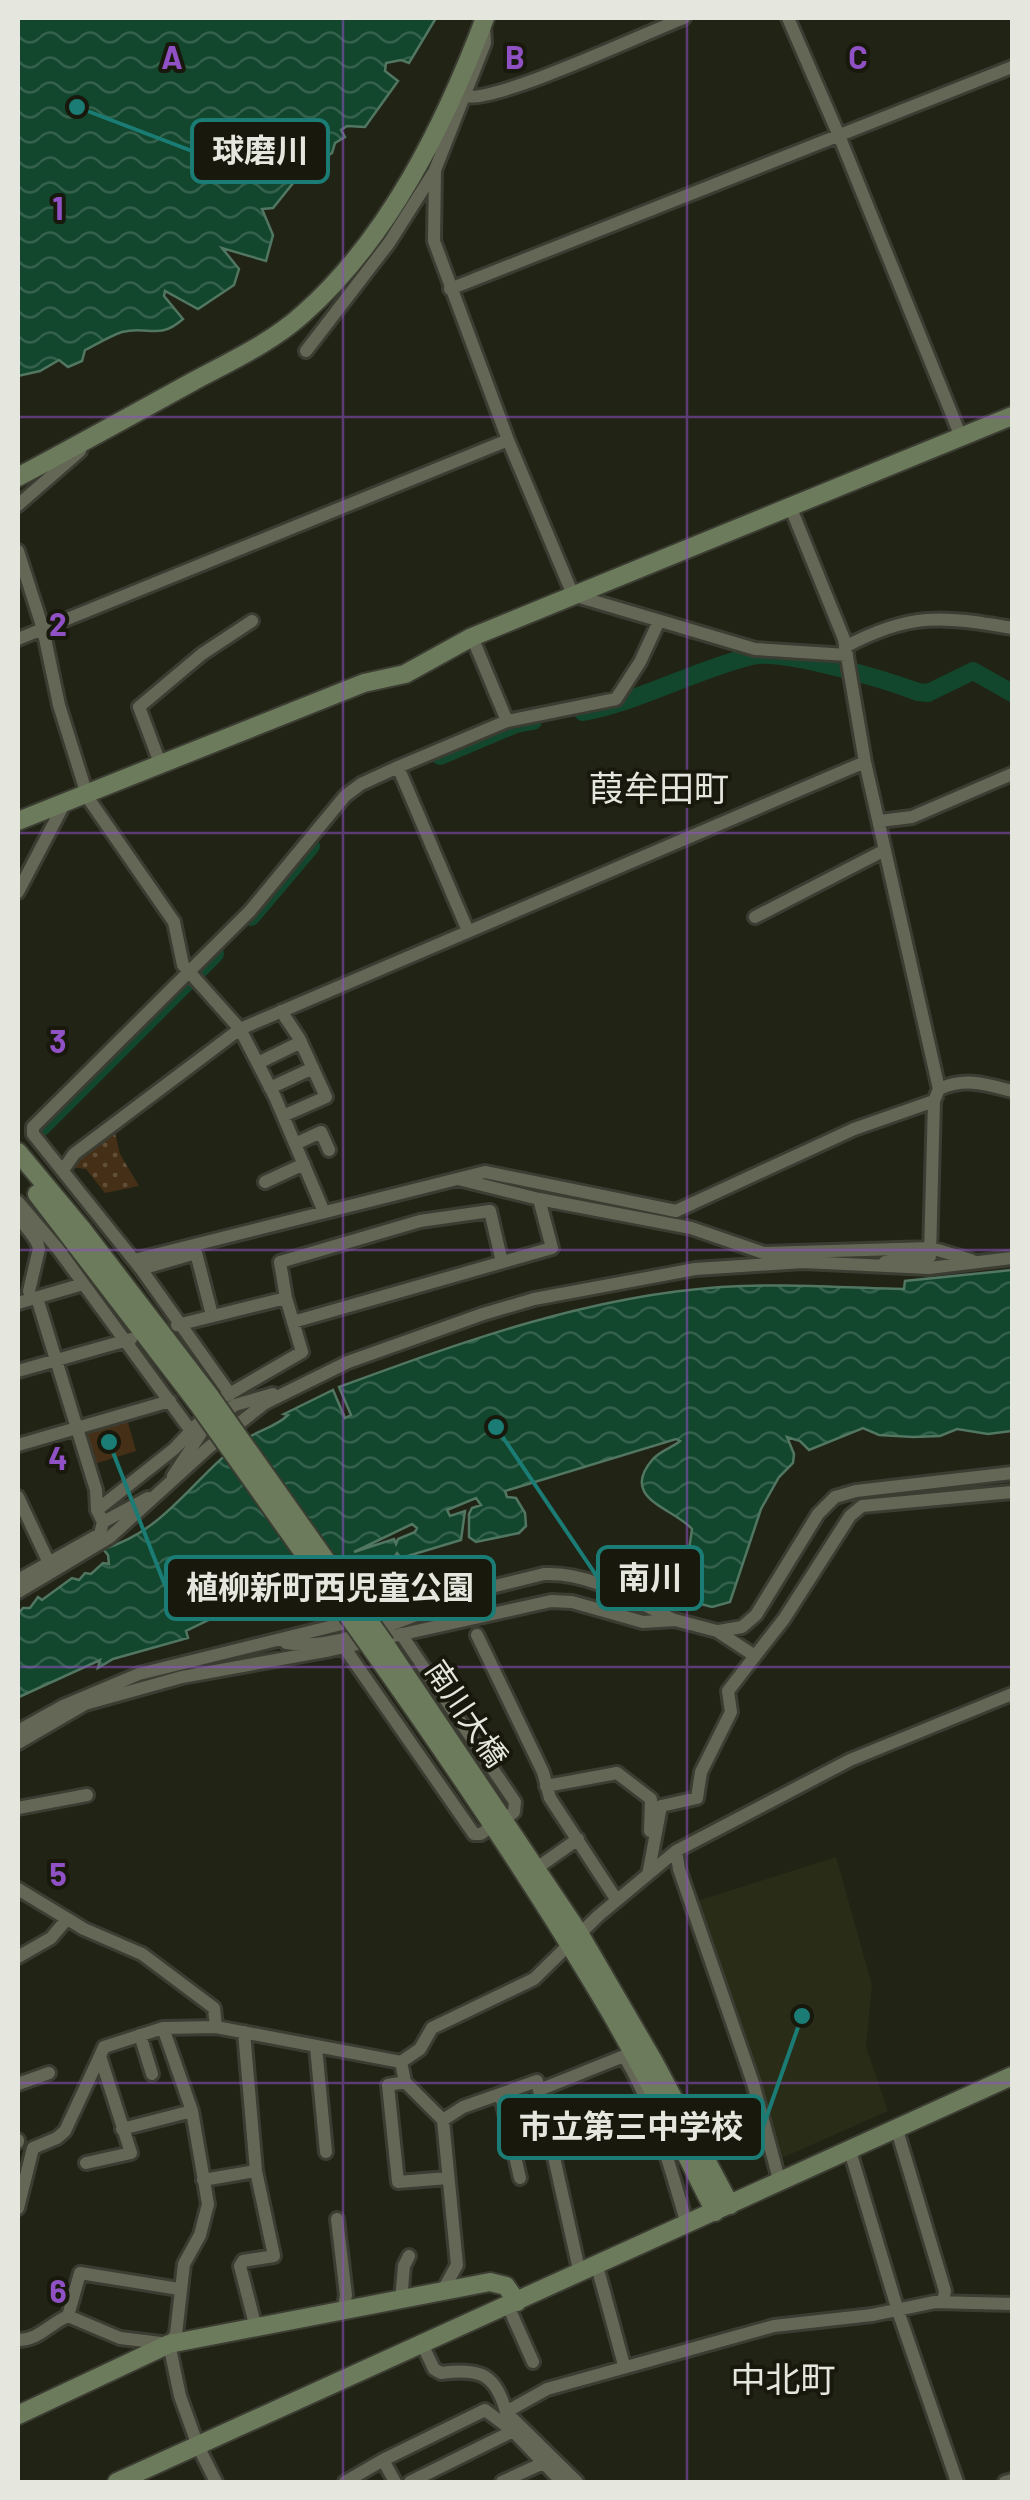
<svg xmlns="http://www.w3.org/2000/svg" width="1030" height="2500" viewBox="0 0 1030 2500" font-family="Barlow,'Noto Sans JP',sans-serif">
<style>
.built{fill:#292c17}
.grass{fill:url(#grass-dots)}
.park{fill:#453017}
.water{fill:url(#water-waves);stroke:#517662;stroke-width:2.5;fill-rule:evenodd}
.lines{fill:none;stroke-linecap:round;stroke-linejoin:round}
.river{stroke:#12462d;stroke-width:18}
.street-casing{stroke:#3b3c32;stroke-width:18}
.secondary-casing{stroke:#3b3c32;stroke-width:22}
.street{stroke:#646656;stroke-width:12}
.secondary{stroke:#6c7b5b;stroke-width:18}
.secondary-bridge-casing{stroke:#3b3c32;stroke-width:22;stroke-linecap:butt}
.secondary-bridge{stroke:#6c7b5b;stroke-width:18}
.grid{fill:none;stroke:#9051c5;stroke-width:2.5;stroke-opacity:0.55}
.labels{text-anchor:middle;stroke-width:8;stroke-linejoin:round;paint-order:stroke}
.street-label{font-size:30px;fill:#e5e6dd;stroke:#18190c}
.quarter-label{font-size:35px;fill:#e5e6dd;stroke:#18190c}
.grid-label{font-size:32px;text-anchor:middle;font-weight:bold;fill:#9051c5;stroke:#18190c;stroke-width:8;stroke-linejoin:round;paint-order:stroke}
.leader{fill:none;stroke:#1a7c74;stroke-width:4}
.callout-dot{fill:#1a7c74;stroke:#18190c;stroke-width:4}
.callout{fill:#18190c;stroke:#1a7c74;stroke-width:4}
.callout-label{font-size:32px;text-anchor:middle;font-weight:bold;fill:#e5e6dd}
</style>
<defs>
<pattern id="grass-dots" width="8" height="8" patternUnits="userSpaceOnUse" patternTransform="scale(2.5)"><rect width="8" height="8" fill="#453017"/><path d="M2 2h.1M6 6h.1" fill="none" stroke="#604e38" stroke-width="1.8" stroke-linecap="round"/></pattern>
<pattern id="water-waves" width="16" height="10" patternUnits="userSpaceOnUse" patternTransform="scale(2.5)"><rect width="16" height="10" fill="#12462d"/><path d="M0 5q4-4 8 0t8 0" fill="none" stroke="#34614b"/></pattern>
</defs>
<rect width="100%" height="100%" fill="#212315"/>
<path class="built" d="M836,1857L872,1985L866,2047L888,2111L780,2159L697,1901Z"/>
<path class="grass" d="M113,1124L120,1154L139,1186L105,1193L86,1169L71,1167Z"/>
<path class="park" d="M127,1419L136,1451L91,1465L82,1432Z"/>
<path class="water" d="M18,18H436L409,63L401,60L386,63L385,71L398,81L365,127L347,126L341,130L345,137L335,143L332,153L312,166L306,163L305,175L294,182L273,208L262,209L273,235L266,261L222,248L239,269L234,285L198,309L165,291L164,296L183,319C158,341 149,325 122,332C110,336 97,344 85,350L82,361L68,367L59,360L40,371L18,376Z
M1012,1270V1431L988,1434L957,1429L940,1436L913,1437L879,1435L863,1428L809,1450L800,1441L787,1437L794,1454L793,1463L779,1477L761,1509L730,1602L712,1607L682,1599L692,1529C674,1508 618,1499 653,1459C661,1450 672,1448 680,1441L676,1439L505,1491L507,1497L516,1498L525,1513L526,1526L519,1533L476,1542L469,1537V1514L472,1508L481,1505L476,1498L447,1510L450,1516L465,1511L461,1540L401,1558L397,1553L391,1562C361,1577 307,1613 273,1599V1588L266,1596L268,1601L243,1613V1607L252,1599L186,1631L188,1638L113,1659L98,1668L100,1660L19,1697L18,1614L23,1608H30L38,1597L42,1600L72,1578L79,1580L85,1573L91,1574L103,1563L109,1564L108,1555L103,1549C167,1531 195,1474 246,1439C259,1430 276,1427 288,1415L284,1414L333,1390L345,1418L351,1415L339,1387C462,1342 588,1296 721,1287C782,1283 843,1288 904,1289L905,1281ZM412,1524L417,1528L415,1532L398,1539L396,1544L394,1539L354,1552ZM245,1568L247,1574C221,1585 200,1607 172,1613C182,1594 226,1583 245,1568Z"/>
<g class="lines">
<path class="river" d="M583,712C642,701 694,670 752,656C783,649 886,680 918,692L928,693L973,671L1012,693
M440,756L516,724L533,721
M251,917L311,846
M42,1127L215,954"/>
<defs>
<path id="street" d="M788,18L840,138L961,437
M484,26L485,43L435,170L434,241L508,440L573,595L755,649L847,655
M466,96C494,104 648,32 684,18
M450,289L1012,67
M306,351L389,243L434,172
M18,505L80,451V446
M790,506L844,639L865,762L939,1089L934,1101L930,1256L885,1262
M18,551L43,629L59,705L88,798L174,922L183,965L240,1029L275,1097L324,1212
M472,637L507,721
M18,639L508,440
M845,647C910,612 943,616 1012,628
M160,763L139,707L202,654L252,621
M398,767L468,931
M880,821L912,817L1012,774
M18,892L61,810L60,804
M755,917L885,850
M281,1011L299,1038L326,1097L283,1116
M258,1063L301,1042
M270,1088L313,1068
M939,1089C965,1077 986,1084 1012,1091
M295,1144L321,1132L329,1150
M63,1170L74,1154L240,1029L865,762
M458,1179L539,1199L691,1228L764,1253L931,1248L971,1260
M265,1182L304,1164
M18,1202L58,1249L191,1431L199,1436
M25,1210L19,1215C23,1228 37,1235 39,1249L29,1291
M134,1260L485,1172L676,1211L854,1129L934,1101
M141,1269L196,1253L212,1315
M18,1303L83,1284
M293,1322L552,1248L539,1199
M177,1325L286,1298
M18,1371L131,1339
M230,1394L141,1269L33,1134V1127L250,911L345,796L361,784L398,767L507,721L616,699L640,662L659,621
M226,1396L302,1352L286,1298L280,1262L420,1221L490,1211L502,1262
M218,1417L235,1405L273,1394
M18,1445L170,1401
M173,1476L203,1430
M18,1497L49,1563
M97,1510L174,1449L211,1410
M103,1522L148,1498
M18,1580L100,1534L103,1522L97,1510L96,1490L37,1298
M18,1592L110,1537L208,1448L265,1403L348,1362L483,1314L534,1299L695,1269L803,1262L929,1268L1012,1258
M719,1631L742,1627L756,1615L818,1514L835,1497L856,1491L1012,1473
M401,1634L515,1802L514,1812L505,1819
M477,1635L543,1772L550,1798L616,1899
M286,1643C324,1651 390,1626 426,1611
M344,1647L474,1834H481L492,1826
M755,1656L784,1619L850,1516L862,1506L1012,1492
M18,1731L63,1706L139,1674L544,1574C591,1572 631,1599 672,1619
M18,1743L85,1704L182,1677L331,1650L551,1601L572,1602L643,1622L675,1620L717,1631L755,1656L728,1691L731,1712L701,1772L697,1798L661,1806L649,1870
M546,1786L617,1773L651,1799L650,1831
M18,1808L87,1795
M537,1868L578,1839
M18,1889L84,1929L142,1954L214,2008L216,2027
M18,1957L51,1938L67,1919
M163,2028L192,2111L208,2204L200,2235L184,2264L176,2334L169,2344L180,2396L198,2446L216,2482
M244,2032L256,2171L274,2256L243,2261L240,2266L256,2328
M140,2035L152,2074
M316,2047L326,2152
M100,2056L104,2047L163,2028L216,2027L401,2062
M405,2082L388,2085L398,2182L448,2178
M18,2084L49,2073
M539,2090L580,2274
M501,2096L520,2178
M443,2120L405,2082L401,2062L420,2049L432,2028L534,1979L598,1916L676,1851
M122,2129L192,2111
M897,2130L945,2291L943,2302
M18,2140V2142
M850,2151L898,2311L957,2482
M203,2180L256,2171
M780,2183L753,2083L679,1869L676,1851L850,1760L1012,1694
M18,2208L33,2148L57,2138L65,2131L100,2056L131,2153L86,2163
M337,2219L346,2295L343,2311
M597,2266L624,2365
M442,2292L457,2265L443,2120L463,2107L537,2081L539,2090L624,2056C655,2107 670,2168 687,2224
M401,2300L404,2266L409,2256
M508,2306L533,2362
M68,2316L80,2273L179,2289
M18,2340C39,2340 49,2324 68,2316L120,2338L169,2344
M423,2346L434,2369L441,2373C478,2369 495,2371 506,2412L577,2482
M506,2412L547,2389L774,2326L872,2315L935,2302L1012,2304
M345,2482L383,2460
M395,2482L383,2460L485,2410L513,2431L562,2482
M410,2482L513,2431
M502,2482L543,2463
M1005,2482L1012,2480"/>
<path id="secondary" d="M18,477C76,446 134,414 192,382C229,362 271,343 303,314C389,238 445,124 485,18
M18,821L364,683L405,674L472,637L1012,416
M18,1152L82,1229L209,1395
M37,1194L198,1404
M385,1644L579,1933L654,2062L730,2205
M371,1648C454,1765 536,1886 609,2010C647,2076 681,2144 715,2212
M18,2415L169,2344L490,2282L506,2286L517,2302
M117,2482L1012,2076"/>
</defs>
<use href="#street" class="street-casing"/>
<use href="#secondary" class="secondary-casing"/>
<use href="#street" class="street"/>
<use href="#secondary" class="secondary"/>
<defs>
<path id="secondary-bridge" d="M209,1395L385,1644
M198,1404L371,1648"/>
</defs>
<use href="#secondary-bridge" class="secondary-bridge-casing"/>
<use href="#secondary-bridge" class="secondary-bridge"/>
</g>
<path class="grid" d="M343,18V2482M687,18V2482M18,417H1012M18,833H1012M18,1250H1012M18,1667H1012M18,2083H1012"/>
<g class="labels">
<g class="street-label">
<text transform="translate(466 1714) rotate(56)" y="10">南川大橋</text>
</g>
<g class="quarter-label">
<text x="659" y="801">葭牟田町</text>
<text x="783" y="2392">中北町</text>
</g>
</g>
<g class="grid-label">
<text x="172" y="69">A</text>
<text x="515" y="69">B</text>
<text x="858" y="69">C</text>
<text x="58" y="220">1</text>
<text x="58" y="636">2</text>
<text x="58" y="1053">3</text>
<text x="58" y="1470">4</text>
<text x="58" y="1886">5</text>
<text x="58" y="2303">6</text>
</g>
<path class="leader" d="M77 107L192 151M496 1427L598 1578M109 1442L166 1588M802 2016L763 2127"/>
<g class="callout-dot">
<circle cx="77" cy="107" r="10"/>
<circle cx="496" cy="1427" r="10"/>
<circle cx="109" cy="1442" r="10"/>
<circle cx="802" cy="2016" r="10"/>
</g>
<g class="callout">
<rect x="192" y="120" width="136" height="62" rx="10"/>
<rect x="598" y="1547" width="104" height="62" rx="10"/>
<rect x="166" y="1557" width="328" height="62" rx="10"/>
<rect x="499" y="2096" width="264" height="62" rx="10"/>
</g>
<g class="callout-label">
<text x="260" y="162">球磨川</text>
<text x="650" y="1589">南川</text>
<text x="330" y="1599">植柳新町西児童公園</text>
<text x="631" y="2138">市立第三中学校</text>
</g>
<rect width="1030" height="2500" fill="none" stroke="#e5e6dd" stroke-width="40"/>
</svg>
